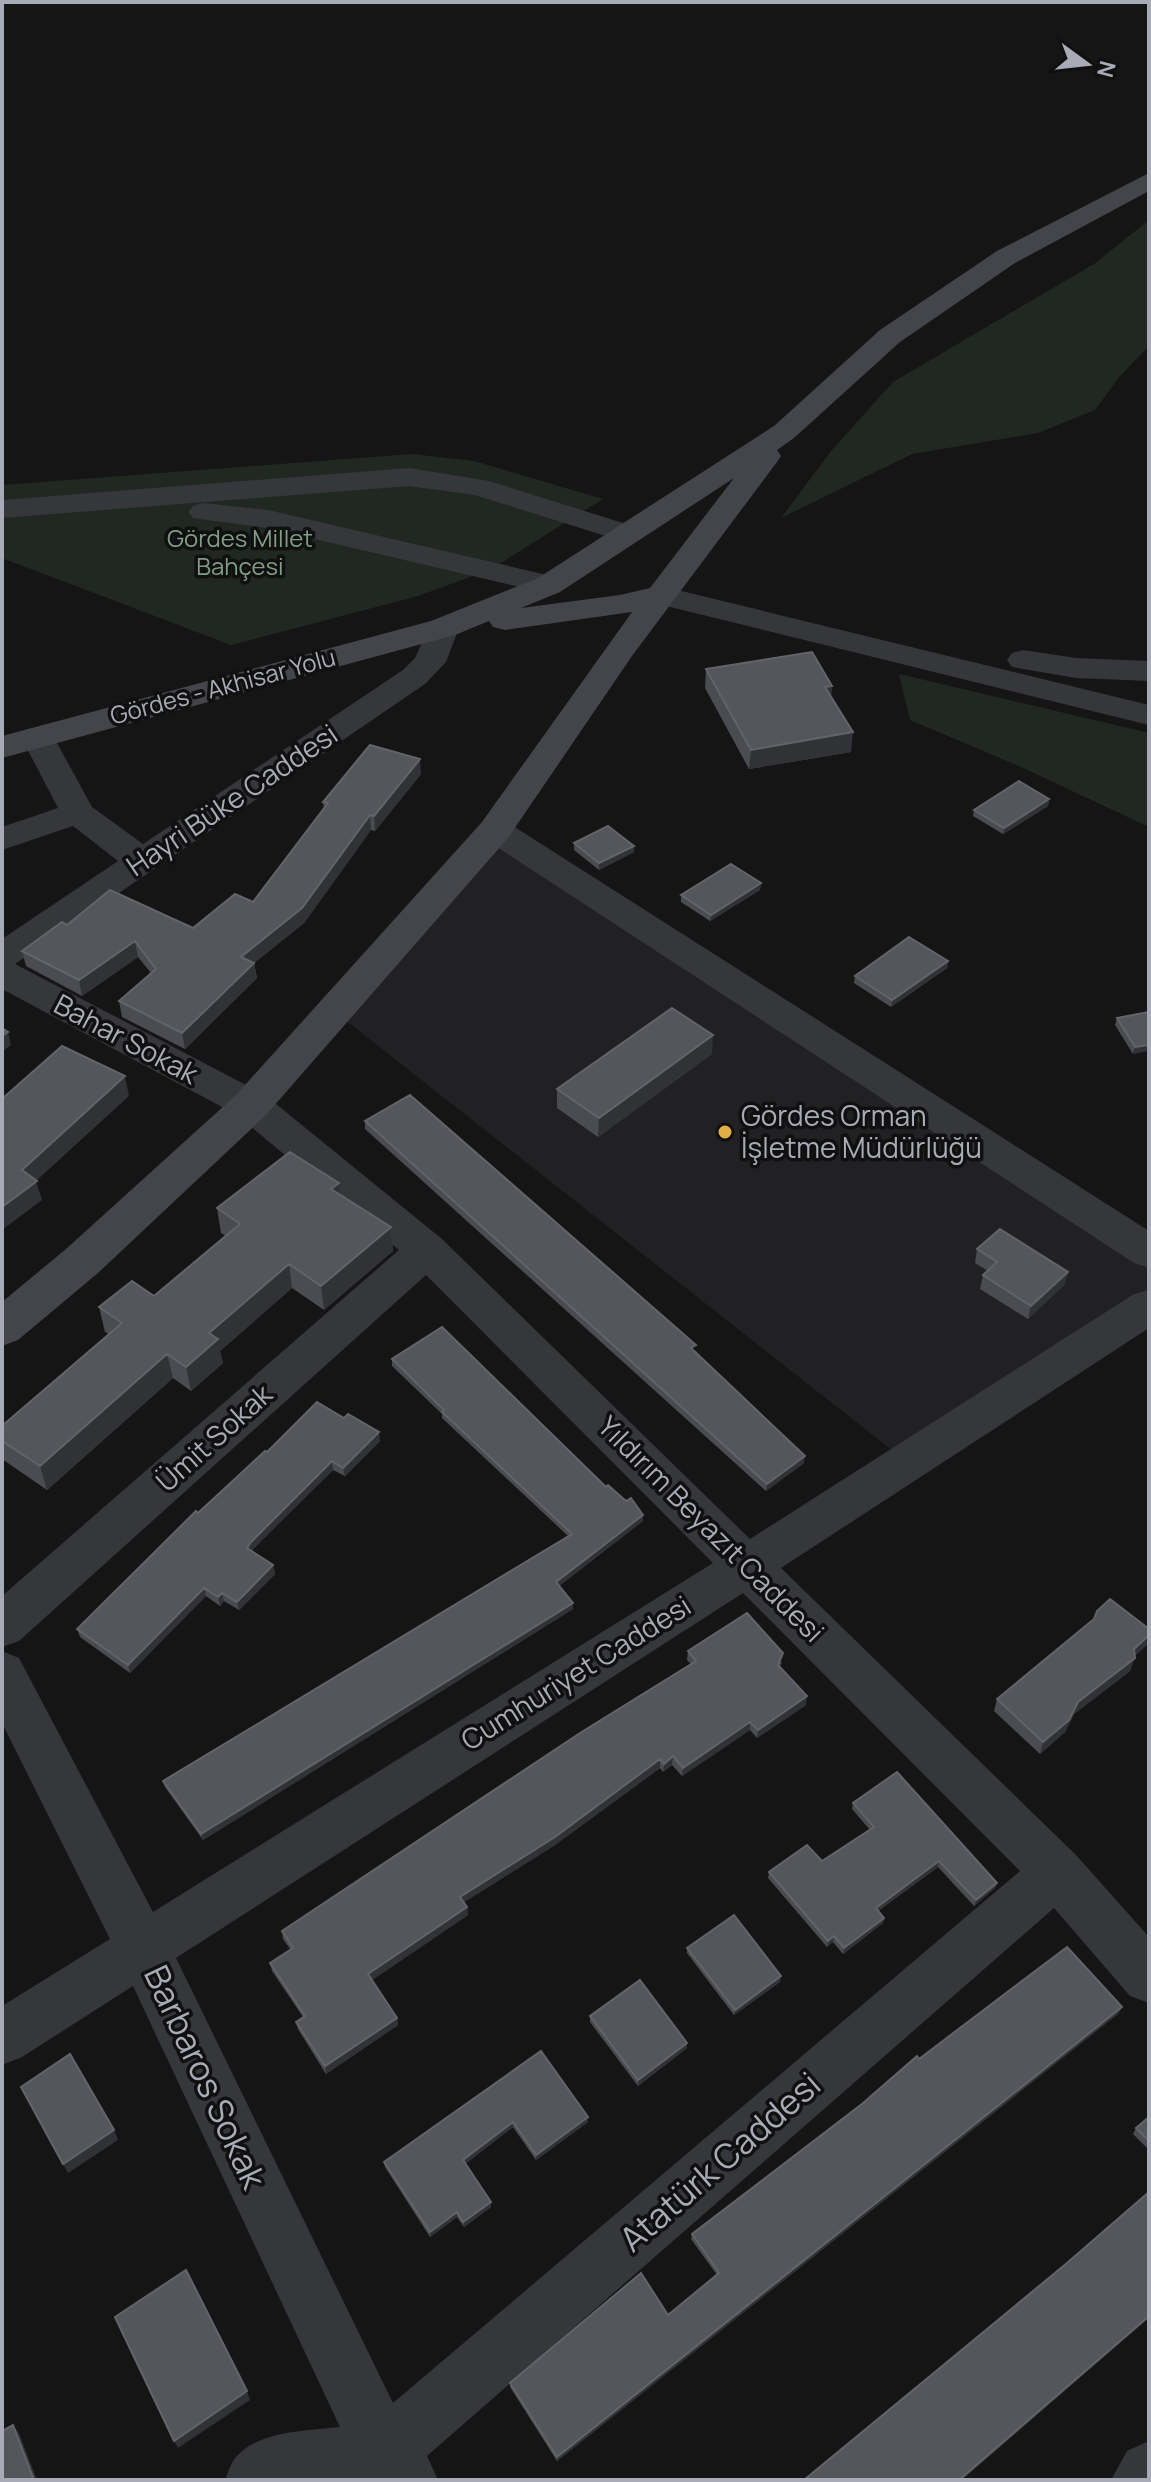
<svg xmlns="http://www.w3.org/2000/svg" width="1151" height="2482" viewBox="0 0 1151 2482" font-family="Manrope,sans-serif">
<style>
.built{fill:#212123}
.green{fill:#212822}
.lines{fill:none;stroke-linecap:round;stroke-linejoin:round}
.street{fill:#36373b;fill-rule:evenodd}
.secondary{fill:#44454a;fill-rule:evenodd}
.wall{fill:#4b4c51}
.shaded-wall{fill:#313235}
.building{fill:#55565b;stroke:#626469;stroke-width:2}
.poi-dot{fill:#e0b042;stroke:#101011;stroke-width:3}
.labels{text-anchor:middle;stroke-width:7;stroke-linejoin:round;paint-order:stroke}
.far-park-label{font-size:24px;fill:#809e83;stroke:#101011}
.far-street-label{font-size:24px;fill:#a8abb5;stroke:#101011}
.street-label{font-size:28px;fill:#a8abb5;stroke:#101011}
.poi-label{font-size:28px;fill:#a8abb5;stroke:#101011;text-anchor:start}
.near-street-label{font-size:34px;fill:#a8abb5;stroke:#101011}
</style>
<rect width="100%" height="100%" fill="#151516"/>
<path class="built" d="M495,830L1149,1252V1306L907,1462L335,1012Z"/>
<path class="green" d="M1149,220V346L1120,376L1095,410L1038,433L912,454L781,518L831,451L893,382L1094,264Z
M412,454L474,461L603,499L501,563L470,577L418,596L231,645L2,558V485Z
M899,674L1149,733V827L1021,767L910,720Z"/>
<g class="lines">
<path class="street" d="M409,468L489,481L639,528L643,534L639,540L628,543L475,495L409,486L2,518V500Z
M203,503L268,510L560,578L564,585L560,592L549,594L268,528L193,518L188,512L193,506Z
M661,586L1149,705V725L650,602L646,595L650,588Z
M443,619L454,621L459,628L446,662L425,684L15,964L265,1095L442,1239L750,1539L1134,1294L1149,1290V1328L781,1568L1076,1855L1149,1937V2003L1130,1996L1054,1908L427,2456L438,2480H225C228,2473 231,2462 236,2457C260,2430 307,2431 340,2427L133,1986L22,2057L2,2065V2006L110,1939L2,1723V1651L19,1658L153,1912L713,1563L426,1275L19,1641L2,1647V1596L399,1250L237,1115L2,989V939L118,861L73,826L2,850V827L58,808L21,737L26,730L38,727L50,730L92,807L143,844L403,670L415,658L432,621ZM743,1593L1020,1871L393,2403L176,1958Z
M1023,650L1076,658L1149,661V681L1076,678L1012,667L1007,660L1012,653Z
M495,819L507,822L1149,1231V1268L1134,1263L483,838L478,830L483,822Z
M1149,2441V2480H1111L1127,2451Z"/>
<path class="secondary" d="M1149,173V191L1015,263L900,342L794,438L777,450L781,456L777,462L632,656L508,838L266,1115L98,1273L18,1340L2,1346V1302L66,1249L236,1095L482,822L632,612L505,630L493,627L489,621L455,635L2,758V736L431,621L538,578L774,426L880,330L997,251ZM734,478L650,588L620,595L521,608L560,592Z"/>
</g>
<path class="wall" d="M706,669L832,686L831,696L851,752L749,769L705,688Z
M421,774L375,831L371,830L304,923L254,963L257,978L185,1049L122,1017L119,1001L151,973L138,957L82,996L26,966L22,951L67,925L193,928L253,902L324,809L323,802Z
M1049,799L1048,806L1003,834L973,816L974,810Z
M574,843L634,846V852L599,870L574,850Z
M761,883L760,890L710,921L681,902V895Z
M948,961L947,968L891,1007L854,983L855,976Z
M1149,1012L1133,1054L1115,1025L1117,1018Z
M712,1054L598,1137L557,1108V1089Z
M365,1121L695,1353L804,1463L766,1491L365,1129Z
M340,1195L391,1227L393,1251L324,1310L292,1288L220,1351L223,1363L191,1391L173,1378L47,1490L2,1459V1426L109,1334L105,1332L99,1307L154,1296L226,1236L221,1233L217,1208Z
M977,1249L1068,1272L1064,1285L1028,1319L980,1289L983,1275L988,1271L975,1263Z
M392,1359L643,1521L559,1586L573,1609L203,1840L165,1787L163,1781L568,1536L442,1418V1414L392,1366Z
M344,1418L380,1441L345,1476L333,1470L252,1550V1551L273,1565L275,1574L239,1610L224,1601L220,1606L206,1596L130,1673L80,1637L77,1629L198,1513L267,1452Z
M1148,1644L1134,1656L1130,1671L1074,1714L1065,1732L1040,1754L994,1711L997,1699Z
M688,1651L782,1662L780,1666L806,1705L757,1738L750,1730L682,1776L672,1765L663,1772L660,1768L555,1845L464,1902L467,1907L468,1915L372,1980L397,2018L398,2025L326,2074L298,2029L296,2022L303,2017L272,1971L270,1963L290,1949L283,1939L282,1931L691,1664L687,1660Z
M853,1803L997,1883L995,1888L974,1906L938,1867L878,1911L884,1918L883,1923L843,1954L833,1942L827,1947L768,1878L769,1872L822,1861L870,1830L852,1809Z
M687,1948L780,1982L734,2015L687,1953Z
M1119,2013L557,2461L510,2387V2383L668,2315L717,2275L691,2239L692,2234L919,2059Z
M590,2016L687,2043V2048L638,2086L590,2022Z
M541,2051L588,2122L536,2160L513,2127L465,2164L491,2207L464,2227L457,2217L430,2237L385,2167L384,2162Z
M1149,2117V2150L1133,2134L1136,2128Z"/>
<path class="shaded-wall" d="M832,686L830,705L825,687Z
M853,732L851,752L749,769L751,750Z
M420,759L421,774L375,831L374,816Z
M1049,799L1048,806L1003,834L1004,828Z
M370,815L371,830L304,923L254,963L257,978L185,1049L182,1033L241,957Z
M634,846V852L599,870V863Z
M761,883L760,890L710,921L711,915Z
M135,941L138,957L82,996L79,980Z
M948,961L947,968L891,1007L892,1000Z
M8,1032L11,1045L2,1052V1036Z
M713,1035L712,1054L598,1137L599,1118Z
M1149,1045V1051L1133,1054L1135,1047Z
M125,1076L129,1096L36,1181L42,1200L2,1230V1207L22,1170Z
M339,1183L342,1208L331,1189Z
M391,1227L393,1251L324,1310L321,1286Z
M289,1264L292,1288L220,1351L223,1363L191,1391L186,1367L209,1333Z
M1068,1272L1064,1285L1028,1319L1031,1306Z
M167,1354L173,1378L47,1490L40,1466Z
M379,1432L380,1441L345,1476L343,1468Z
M805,1456L804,1463L766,1491L767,1484Z
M332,1461L333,1470L252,1550L249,1557L247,1548L251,1542Z
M643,1515V1521L556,1588V1582Z
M273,1565L275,1574L239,1610L237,1602Z
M204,1588L206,1596L130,1673L128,1665Z
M222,1593L224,1601L220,1606L218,1597Z
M573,1603V1609L203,1840L201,1834Z
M1149,1635L1148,1644L1129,1661L1134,1649Z
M1135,1658L1130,1671L1074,1714L1065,1732L1040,1754L1043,1742L1078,1702Z
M807,1696L806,1705L757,1738L758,1730Z
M750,1722V1730L682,1776L683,1768Z
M673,1756L672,1765L663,1772L664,1764Z
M660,1759V1768L555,1845L460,1905V1897Z
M939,1861L938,1867L874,1913L876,1908Z
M997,1883L995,1888L974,1906L976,1900Z
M467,1907L468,1915L369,1982L368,1974Z
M884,1918L883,1923L843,1954L844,1948Z
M834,1936L833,1942L827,1947L828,1941Z
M781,1976L780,1982L734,2015L735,2010Z
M1122,2007L1119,2013L557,2461V2457Z
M397,2018L398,2025L326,2074L325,2066Z
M687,2043V2048L638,2086V2080Z
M588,2117V2122L536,2160V2155Z
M513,2122V2127L464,2165L463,2160Z
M114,2130L118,2140L68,2173L63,2164Z
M491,2202V2207L464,2227L463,2222Z
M457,2212V2217L430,2237V2232Z
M1149,2316V2318L962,2480H959Z
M247,2391L250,2400L178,2448L174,2441Z
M13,2425L19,2433L37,2480H34Z"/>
<path class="building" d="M812,652L832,686L825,687L853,732L751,750L706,669Z
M370,745L420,759L374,816L370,815L302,908L241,957L254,963L182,1033L119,1001L156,969L135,941L79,980L22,951L62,922L67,925L110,890L193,928L235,894L253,902L328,803L323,802Z
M1019,781L1049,799L1004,828L974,810Z
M608,826L634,846L599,863L574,843Z
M731,864L761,883L711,915L681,895Z
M909,937L948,961L892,1000L855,976Z
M672,1008L713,1035L599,1118L557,1089Z
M1149,1012V1045L1135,1047L1117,1018Z
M2,1028L8,1032L2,1036Z
M62,1046L125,1076L22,1170L37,1181L2,1207V1099Z
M410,1095L696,1345L691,1348L805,1456L767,1484L365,1121Z
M290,1152L339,1183L331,1189L391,1227L321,1286L289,1264L209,1333L218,1339L186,1367L167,1354L40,1466L2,1441V1426L122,1323L99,1307L132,1281L154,1296L240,1224L217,1208Z
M1000,1229L1068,1272L1031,1306L983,1275L997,1262L977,1249Z
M442,1327L606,1487L608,1485L626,1501L631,1498L643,1515L556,1582L573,1603L201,1834L163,1781L572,1534L442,1412L444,1410L392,1359Z
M317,1402L344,1418L348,1414L379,1432L343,1468L332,1461L251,1542L247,1548L273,1565L237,1602L222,1593L218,1597L204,1588L128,1665L77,1629L196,1511L198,1513L265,1451L267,1452Z
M1110,1599L1149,1629V1635L1134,1649L1135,1658L1078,1702L1069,1720L1043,1742L997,1699L1094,1619L1097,1611Z
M747,1613L783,1653L778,1665L807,1696L758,1730L750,1722L683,1768L673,1756L664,1764L660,1759L555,1837L460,1897L467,1907L368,1974L397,2018L325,2066L296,2022L305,2016L270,1963L293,1948L282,1931L580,1733L696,1661L688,1651Z
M897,1772L997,1883L976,1900L939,1861L876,1908L884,1918L844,1948L834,1936L828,1941L769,1872L807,1845L822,1861L874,1827L853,1803Z
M734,1915L781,1976L735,2010L687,1948Z
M1067,1947L1122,2007L557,2457L510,2383L641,2273L668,2315L719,2273L692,2234L862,2104L917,2056L919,2059Z
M640,1980L687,2043L638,2080L590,2016Z
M541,2051L588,2117L536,2155L513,2122L463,2160L491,2202L463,2222L457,2212L430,2232L384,2162Z
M70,2054L114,2130L63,2164L21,2087Z
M1149,2117V2141L1136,2128Z
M1149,2192V2316L959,2480H804L1067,2263Z
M186,2270L247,2391L174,2441L115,2317Z
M13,2425L34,2480H2V2431Z"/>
<circle class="poi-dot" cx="725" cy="1132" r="8"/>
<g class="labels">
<g class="far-park-label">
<text x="240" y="547">Gördes Millet<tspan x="240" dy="28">Bahçesi</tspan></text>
</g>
<g class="far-street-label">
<text transform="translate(223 687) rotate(-15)" y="8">Gördes - Akhisar Yolu</text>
</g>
<g class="street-label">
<text transform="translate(232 800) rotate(-34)" y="10">Hayri Büke Caddesi</text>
<text transform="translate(126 1039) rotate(28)" y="10">Bahar Sokak</text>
<text transform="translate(214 1438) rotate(-42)" y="10">Ümit Sokak</text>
<text transform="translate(711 1529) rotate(45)" y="10">Yıldırım Beyazıt Caddesi</text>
<text transform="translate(576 1673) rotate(-32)" y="10">Cumhuriyet Caddesi</text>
</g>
<g class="poi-label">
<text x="741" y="1126">Gördes Orman<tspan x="741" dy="32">İşletme Müdürlüğü</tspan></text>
</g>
<g class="near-street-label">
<text transform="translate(205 2077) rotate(65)" y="12">Barbaros Sokak</text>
<text transform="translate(720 2162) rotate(-41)" y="12">Atatürk Caddesi</text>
</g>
</g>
<rect width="1151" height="2482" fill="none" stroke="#a8abb5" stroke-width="8"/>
<g transform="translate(1087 64) rotate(105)" stroke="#101011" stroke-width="6" paint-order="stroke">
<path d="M0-6L14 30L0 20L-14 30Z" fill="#a8abb5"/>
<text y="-12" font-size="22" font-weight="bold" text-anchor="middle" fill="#a8abb5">N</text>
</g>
</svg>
